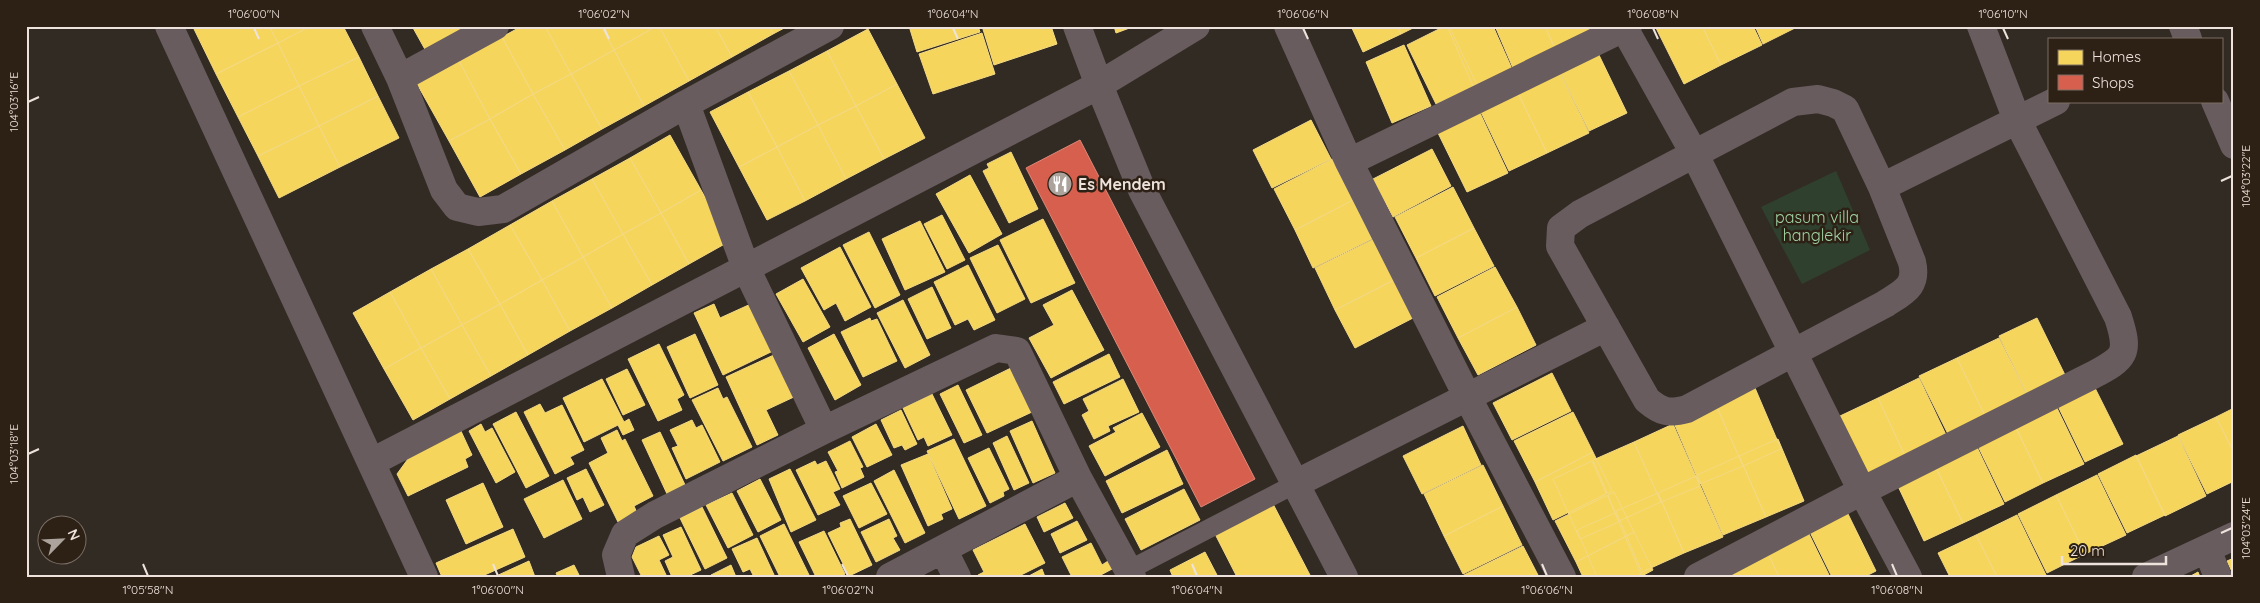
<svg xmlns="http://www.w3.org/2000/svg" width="2260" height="603" viewBox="0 0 2260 603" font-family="Quicksand,sans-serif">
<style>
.green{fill:#2f412e}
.homes{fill:#f6d55c;stroke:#f3d982}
.shops{fill:#d6604d;stroke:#dd8778}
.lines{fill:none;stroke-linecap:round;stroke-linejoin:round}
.lane{stroke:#695c5e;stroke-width:19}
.street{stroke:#695c5e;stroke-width:28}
.ticks{fill:none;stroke:#ede3dc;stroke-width:2}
.labels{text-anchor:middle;stroke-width:5;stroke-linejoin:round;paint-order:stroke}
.poi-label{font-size:16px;font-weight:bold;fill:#ede3dc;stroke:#2d2015;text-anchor:start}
.park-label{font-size:16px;fill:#a0d4a4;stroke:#2d2015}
.neatline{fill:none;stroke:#ede3dc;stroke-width:2}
.ticks-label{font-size:12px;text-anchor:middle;fill:#ede3dc}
</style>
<rect width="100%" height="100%" fill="#322b24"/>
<path class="green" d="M1836,171L1870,250L1802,284L1761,207Z"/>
<path class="homes" d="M199,26H269L278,43L216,74L194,29Z
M269,26H311L278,43Z
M311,26H343L359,57L299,86L278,43Z
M412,26H466L427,53Z
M522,26H545L571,74L533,94L502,37Z
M545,26H601L614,50L571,74Z
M601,26H657L614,50Z
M657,26H659L689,81L644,106L614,50Z
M659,26H715L732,57L689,81Z
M715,26H769L773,34L732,57Z
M769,26H788L773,34Z
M909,26H978L980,32L917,52Z
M982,26H1051L1057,44L994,65Z
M1114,26H1135L1116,33Z
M1351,26H1397L1401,34L1363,52Z
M1397,26H1417L1401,34Z
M1445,26H1449L1477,85L1436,104L1407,45Z
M1447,26H1493L1512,69L1473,86Z
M1495,26H1545L1555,49L1513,68Z
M1545,26H1590L1593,33L1555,49Z
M1655,26H1702L1721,65L1684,84Z
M1702,26H1753L1762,45L1721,65Z
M1755,26H1799L1763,44Z
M868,29L897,84L856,106L827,51Z
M982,33L995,74L933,94L919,54Z
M502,37L533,94L490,119L459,61Z
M278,43L299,86L238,117L216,74Z
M1404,45L1431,106L1392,123L1366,62Z
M614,50L644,106L602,129L571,74Z
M827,51L856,106L818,125L789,71Z
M1598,53L1627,113L1589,131L1560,72Z
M359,57L378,96L319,126L299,86Z
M459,61L490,119L449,141L417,84Z
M789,71L818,125L777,147L748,92Z
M1560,73L1589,133L1547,153L1518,93Z
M571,74L602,129L565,150L533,94Z
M897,84L925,138L884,159L856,106Z
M299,86L319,126L258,156L238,117Z
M748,92L777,147L739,167L710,112Z
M1518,93L1547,153L1509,171L1481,112Z
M533,94L565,150L521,174L490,119Z
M378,96L399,138L340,167L319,126Z
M856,106L884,159L846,179L818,125Z
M1480,113L1508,173L1467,192L1438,133Z
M490,119L521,174L480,197L449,141Z
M1311,120L1331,159L1272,188L1253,150Z
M818,125L846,179L805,201L777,147Z
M319,126L340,167L279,198L258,156Z
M670,135L701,190L661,213L630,158Z
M777,147L805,201L767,220L739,167Z
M1432,149L1451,186L1393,217L1373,179Z
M1011,152L1038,209L1009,223L983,171L989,168L987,164Z
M630,158L661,213L623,234L592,179Z
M1332,159L1353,200L1295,230L1274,189Z
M970,175L1002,234L969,253L936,194Z
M592,179L623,234L583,257L552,201Z
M1453,187L1474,228L1416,258L1395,217Z
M701,190L730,241L689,264L661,213Z
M1353,200L1372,239L1313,268L1295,230Z
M552,201L583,257L542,280L510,225Z
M661,213L689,264L652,285L623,234Z
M942,215L965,260L947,269L924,224Z
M1043,219L1075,283L1031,303L1000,240Z
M920,221L945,272L905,290L882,239Z
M510,225L542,280L500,304L468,249Z
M1474,228L1494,266L1435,296L1416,258Z
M869,232L900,295L875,308L843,245Z
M623,234L652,285L612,308L583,257Z
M1374,239L1394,280L1335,310L1315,268Z
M998,245L1025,299L997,313L970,258Z
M840,247L871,307L845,321L836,303L824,310L801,268Z
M468,249L500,304L462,325L431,269Z
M583,257L612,308L570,331L542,280Z
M968,265L995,320L974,330L968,319L955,325L934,282Z
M1495,267L1517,307L1458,338L1437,297Z
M431,269L462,325L421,348L390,292Z
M803,279L830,327L803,342L776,294Z
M542,280L570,331L528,355L500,304Z
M1394,280L1413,318L1355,348L1335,310Z
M932,287L951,328L927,339L908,299Z
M1072,290L1104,350L1051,378L1029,338L1054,325L1043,305Z
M390,292L421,348L384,369L353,313Z
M903,300L930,355L905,368L877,313Z
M753,303L775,350L723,375L694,313L714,304L720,318Z
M500,304L528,355L491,376L462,325Z
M1517,307L1536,345L1478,375L1458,338Z
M870,318L871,321L877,319L897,361L863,377L841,332Z
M2037,318L2066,377L2028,396L1999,336Z
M462,325L491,376L450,399L421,348Z
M695,334L718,385L690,398L667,347Z
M834,334L861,385L835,400L808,348Z
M1999,338L2028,397L1986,418L1957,358Z
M659,344L684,395L677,399L682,410L658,421L628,359Z
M421,348L450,399L413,420L384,369Z
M776,354L796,396L766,410L778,435L757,445L726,377Z
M1109,354L1120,377L1064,404L1053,382Z
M1957,358L1986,418L1949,436L1919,376Z
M1011,368L1032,412L987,433L966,390Z
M627,369L645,405L623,415L606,379Z
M1552,373L1571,411L1512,440L1493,403Z
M1919,378L1947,437L1906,458L1878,398Z
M602,379L624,422L629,419L634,430L623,435L618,425L584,442L563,398Z
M1123,379L1139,412L1108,426L1110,431L1094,439L1082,415L1089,411L1083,399Z
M2093,384L2123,444L2085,462L2056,402Z
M958,385L982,435L964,443L940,394Z
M718,388L723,399L727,397L752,447L723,461L692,400Z
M1755,388L1781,449L1743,466L1716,405Z
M932,394L952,435L928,446L924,437L918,440L903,408Z
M1878,398L1906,458L1869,476L1840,416Z
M540,404L545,413L562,405L584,450L570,457L574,464L555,474L524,412Z
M2055,404L2084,464L2043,483L2014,424Z
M1716,405L1743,466L1700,484L1674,423Z
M2234,408V453L2216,417Z
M901,410L917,444L905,450L902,445L894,448L881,420Z
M516,412L549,476L526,488L493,424Z
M1573,412L1593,452L1535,482L1514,441Z
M1142,413L1160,447L1105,476L1089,446L1116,432L1113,428Z
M2216,417L2234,453V481L2207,494L2178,435Z
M692,420L696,428L702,425L720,462L686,479L672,448L678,446L670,430Z
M1032,421L1055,473L1033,483L1010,431Z
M481,424L485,432L492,428L515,472L496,483L469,431Z
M876,424L892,455L867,467L852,437Z
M1673,424L1700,486L1661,502L1634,442Z
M2014,424L2043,483L2005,502L1976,442Z
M1463,426L1481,465L1422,494L1403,456Z
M460,429L472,455L465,459L468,467L408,496L397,474L413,452Z
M617,430L622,441L625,439L653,496L634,506L637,513L618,522L589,463L608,453L601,438Z
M660,432L686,487L668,496L642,440Z
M1007,436L1029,483L1014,490L993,443Z
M2178,436L2206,496L2165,516L2136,456Z
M954,439L986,506L959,519L927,451Z
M1778,439L1804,501L1766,517L1739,456Z
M850,441L863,467L860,468L864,477L842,488L835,472L838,471L828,452Z
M1634,442L1661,502L1619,521L1593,460Z
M1975,443L2004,504L1963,523L1934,464Z
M989,448L1009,489L1003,492L1004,496L990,503L968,458Z
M1167,450L1183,484L1122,513L1106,481Z
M1593,452L1612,491L1553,520L1535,482Z
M928,454L952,509L941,514L943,519L928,526L901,465Z
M2136,455L2165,515L2127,533L2098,474Z
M1739,456L1766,517L1723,535L1697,475Z
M815,461L817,465L826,461L840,489L833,492L840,505L818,515L796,470Z
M1592,461L1619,522L1580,539L1553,479Z
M1934,464L1963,523L1924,541L1896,482Z
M1483,465L1503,506L1444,536L1424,494Z
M586,469L604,505L590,512L583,497L577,500L567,478Z
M790,469L816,520L791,532L769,479Z
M894,470L925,533L905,543L874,481Z
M2097,475L2126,535L2085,554L2056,495Z
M1696,476L1723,537L1684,553L1658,493Z
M760,479L781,520L758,532L737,491Z
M563,480L582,519L544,538L524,499Z
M483,483L503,527L466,544L446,500Z
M871,483L887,514L859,528L843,496Z
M1184,489L1200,520L1141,550L1125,519Z
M1614,492L1634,532L1576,562L1555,521Z
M732,493L753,535L728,548L706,505Z
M1658,493L1684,553L1642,572L1616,511Z
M2056,495L2085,554L2047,573L2018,514Z
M1272,502L1311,577H1237L1214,532Z
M1065,503L1073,518L1044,532L1037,517Z
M1503,506L1522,545L1463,574L1444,536Z
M702,507L727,558L705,569L680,518Z
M1847,512L1876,571L1864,577H1832L1809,530Z
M1615,513L1641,574L1634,577H1597L1577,530Z
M2017,515L2046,575L2042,577H1997L1976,535Z
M850,519L872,565L849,576L828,533L841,527L840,523Z
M889,519L897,536L893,538L900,550L876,562L861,532Z
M1077,521L1087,540L1060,553L1051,534Z
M784,524L810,577H780L760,536Z
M1025,524L1045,563L1017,577H979L978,575L984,572L973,550Z
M681,527L701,570L686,577H672L665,561L673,557L663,535Z
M513,529L525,557L480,577H442L436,563Z
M824,531L845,574L841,577H816L799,542Z
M1634,532L1653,570L1640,577H1583L1576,562Z
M1808,532L1830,577H1779L1767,551Z
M1976,535L1997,577H1950L1938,553Z
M659,536L669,555L659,560L667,577H642L632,557L636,547Z
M757,538L775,577H754L750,569L743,572L732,549Z
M1091,543L1102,565L1108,561L1112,569L1097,577H1072L1062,557Z
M1523,546L1539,577H1465L1464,575Z
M1767,551L1779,577H1733L1729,570Z
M1205,552L1218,577H1173L1170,570Z
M2234,558V576L2227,561Z
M529,561L535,577H494Z
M574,565L580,577H558L556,573Z
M731,565L736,577H712L711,575Z
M1042,569L1045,577H1027Z
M2198,572L2200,577H2189Z"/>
<path class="shops" d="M1080,140L1255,479L1201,507L1026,168Z"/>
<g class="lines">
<path class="lane" d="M1129,570L1295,484"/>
<path class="street" d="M169,26L424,577
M375,26L400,78L444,190L457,207L478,212L503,209L686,104L830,26
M1077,26L1099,85L1142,190L1344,577
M1288,26L1349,162L1468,398L1562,577
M1623,26L1695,155L1862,491L1908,577
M2183,26L2188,39
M400,78L495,26
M1818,99L1833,103L1845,109L1882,187L1912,262C1918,287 1903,292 1885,304L1687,409C1669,414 1661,412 1647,400L1560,246L1561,228L1580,214L1793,102Z
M2215,101L2234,145
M686,104L746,268L824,430
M1349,162L1628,26
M1882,187L2056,101
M372,462L1099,85L1196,26
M1295,484L1606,327
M943,549L957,577
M2207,549L2218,577
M621,577L616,555L625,534L655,515L824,430L996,348L1017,351L1078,478L1132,577
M890,577L1078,478
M1698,577L1862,491L2093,375C2125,358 2130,354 2118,317L2017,120L1981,26
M2146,577L2234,536"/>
</g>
<path class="ticks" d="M254,28L259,39M604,28L609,39M953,28L958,39M1303,28L1308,39M1653,28L1658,39M2003,28L2008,39M28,102L39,97M2221,181L2232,176M28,454L39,449M2221,533L2232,528M143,564L148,576M493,564L498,576M842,564L848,576M1192,564L1197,576M1542,564L1547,576M1892,564L1897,576"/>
<defs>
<symbol id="restaurant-disc" viewBox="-11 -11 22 22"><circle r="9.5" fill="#aca39c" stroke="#2d2015"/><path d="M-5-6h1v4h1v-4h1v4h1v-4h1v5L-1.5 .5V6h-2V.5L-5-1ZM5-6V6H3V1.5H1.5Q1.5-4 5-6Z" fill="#fff"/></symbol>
</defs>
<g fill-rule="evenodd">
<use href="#restaurant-disc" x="1046" y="170" width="28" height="28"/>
</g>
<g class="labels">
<g class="poi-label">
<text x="1078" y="190">Es Mendem</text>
</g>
<g class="park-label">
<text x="1817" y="223">pasum villa<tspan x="1817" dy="18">hanglekir</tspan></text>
</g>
</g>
<rect width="2260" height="603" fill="none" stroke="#2d2015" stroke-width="55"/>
<rect x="2048" y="38" width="175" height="65" fill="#2d2015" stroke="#7a6e65"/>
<rect x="2058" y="50" width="25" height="15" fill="#f6d55c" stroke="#7a6e65"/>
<text x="2092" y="62" font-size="15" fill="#ede3dc">Homes</text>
<rect x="2058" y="75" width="25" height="15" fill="#d6604d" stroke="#7a6e65"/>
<text x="2092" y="88" font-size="15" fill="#ede3dc">Shops</text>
<g transform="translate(62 540) rotate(66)"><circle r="24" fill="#2d2015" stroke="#7a6e65"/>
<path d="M0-4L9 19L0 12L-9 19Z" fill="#aca39c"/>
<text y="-8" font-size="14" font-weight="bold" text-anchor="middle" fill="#ede3dc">N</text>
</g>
<path d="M2062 556v8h104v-8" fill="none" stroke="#ede3dc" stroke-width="2.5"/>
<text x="2070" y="556" font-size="15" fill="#ede3dc" stroke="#2d2015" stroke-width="4" paint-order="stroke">20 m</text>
<rect x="28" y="28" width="2204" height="548" class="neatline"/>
<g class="ticks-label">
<text x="254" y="18">1°06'00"N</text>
<text x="604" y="18">1°06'02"N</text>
<text x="953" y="18">1°06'04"N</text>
<text x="1303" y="18">1°06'06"N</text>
<text x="1653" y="18">1°06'08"N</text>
<text x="2003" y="18">1°06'10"N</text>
<text transform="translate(14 102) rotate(-90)" y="4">104°03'16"E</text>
<text transform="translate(2246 176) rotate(-90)" y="4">104°03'22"E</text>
<text transform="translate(14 454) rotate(-90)" y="4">104°03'18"E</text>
<text transform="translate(2246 528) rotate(-90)" y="4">104°03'24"E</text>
<text x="148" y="594">1°05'58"N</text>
<text x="498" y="594">1°06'00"N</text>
<text x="848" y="594">1°06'02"N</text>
<text x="1197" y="594">1°06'04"N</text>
<text x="1547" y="594">1°06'06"N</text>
<text x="1897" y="594">1°06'08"N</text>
</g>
</svg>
